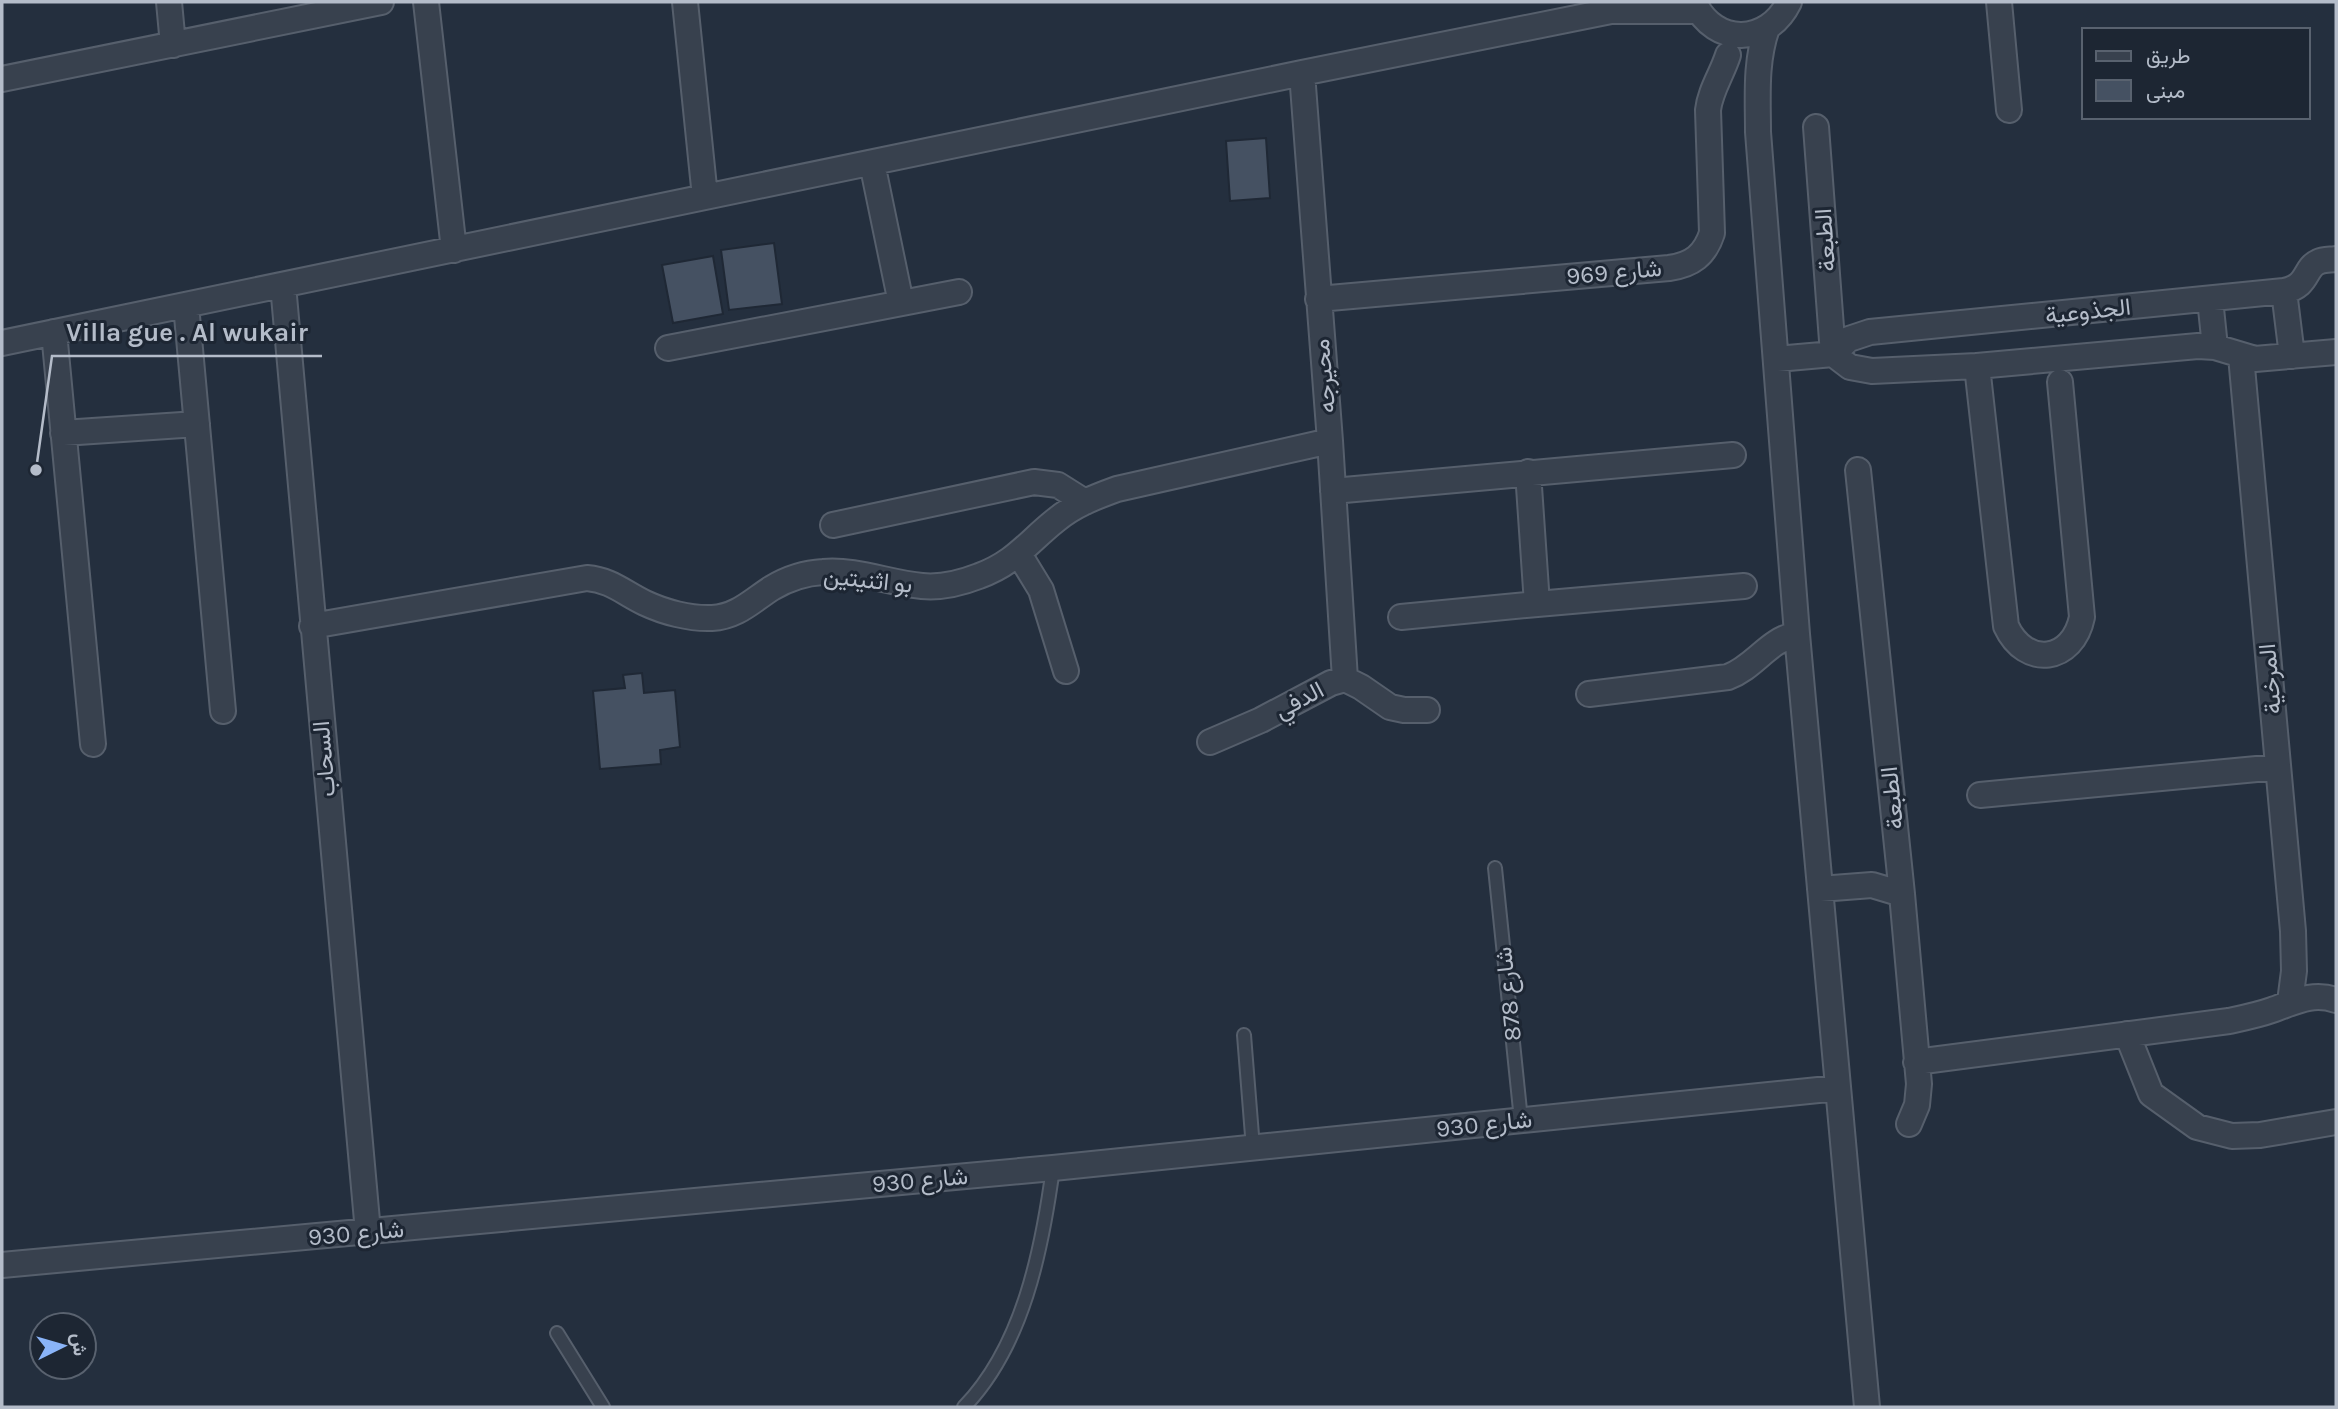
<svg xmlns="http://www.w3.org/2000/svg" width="2338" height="1409" viewBox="0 0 2338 1409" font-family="Karla,Vazirmatn,sans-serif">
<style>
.building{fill:#455162;stroke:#1f2835;stroke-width:2}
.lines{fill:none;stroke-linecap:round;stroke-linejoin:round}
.service-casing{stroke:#565f6c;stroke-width:16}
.minor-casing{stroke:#565f6c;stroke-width:28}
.service{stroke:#38414e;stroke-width:12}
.minor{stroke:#38414e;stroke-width:24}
.labels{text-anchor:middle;stroke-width:6;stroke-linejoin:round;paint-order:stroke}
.street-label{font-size:24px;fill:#b4bcc9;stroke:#1d2633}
.leader{fill:none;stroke:#b4bcc9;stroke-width:2.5}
.callout-dot{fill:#b4bcc9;stroke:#1d2633;stroke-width:2.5}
.callout-label{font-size:26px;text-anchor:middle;font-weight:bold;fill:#b4bcc9;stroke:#1d2633;stroke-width:6;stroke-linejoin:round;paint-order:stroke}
</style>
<rect width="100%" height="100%" fill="#242f3e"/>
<path class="building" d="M1266,138L1270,198L1230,201L1226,141Z
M774,243L782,304L729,310L721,250Z
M713,256L723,314L673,323L662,265Z
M642,673L644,693L675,690L680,747L660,750L661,764L600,769L593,691L625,688L623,675Z"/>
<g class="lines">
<defs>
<path id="service" d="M1495,868L1521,1120
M1244,1035L1253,1148
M557,1333L603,1407
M964,1407C1023,1346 1042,1250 1053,1168"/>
<path id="minor" d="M169,2L173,45
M426,2L454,250
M685,2L705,197
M1694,2C1715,47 1768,45 1789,2
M1999,2L2009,110
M1767,28C1755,62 1758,97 1758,132L1797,634L1867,1407
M1302,73L1330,441L1345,679
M2,79L381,2
M1816,127L1833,354
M872,163L901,303
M283,285L368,1232
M2284,291L2292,356
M1318,299L1669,268C1692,265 1705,255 1712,233L1708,110C1710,91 1722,74 1728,55
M2210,299L2215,347
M186,305L223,711
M54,332L93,744
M2,343L1302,73L1611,11H1698
M668,348L959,292
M1833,354L1850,367L1872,371L1977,366L2198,346L2215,347L2255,359L2336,352
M2241,356L2293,931L2294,971L2290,1002
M1777,359L1833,354L1849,339L1870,332L2284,291C2309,286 2304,268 2318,262C2324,259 2331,260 2336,259
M1977,366L2006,626C2026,669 2073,662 2082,617L2060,382
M63,433L197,424
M1858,470L1902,894L1919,1084L1917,1105L1909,1124
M1528,472L1537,604L1744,586
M1333,491L1733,455
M833,525L1034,482L1058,485L1085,502
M1019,554L1041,590L1066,671
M1401,617L1537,604
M312,626L587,578C611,580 624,593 645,603C664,612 690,619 712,618C737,617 753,600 772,588C787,579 805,573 823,572C856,569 889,583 922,586C942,588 961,583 979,576C1015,563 1028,542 1056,520C1074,505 1095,497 1117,489L1330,441
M1589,694L1728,677C1755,667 1768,640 1797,634
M1210,742L1261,720L1331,683L1345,679L1361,687L1390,707L1404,710H1427
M1980,795L2278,767
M1820,889L1872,885L1902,894
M2127,1034L2151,1094L2197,1127L2232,1136L2260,1135L2336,1122
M1916,1062L2229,1021C2243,1018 2258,1015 2272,1010C2295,1002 2312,992 2336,1000
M2,1265L1053,1168L1838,1088"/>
</defs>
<use href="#service" class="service-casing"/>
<use href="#minor" class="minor-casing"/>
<use href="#service" class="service"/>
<use href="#minor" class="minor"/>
</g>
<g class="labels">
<g class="street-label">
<text transform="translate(1825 240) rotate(-94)" y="8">الطبعة</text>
<text transform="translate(1614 272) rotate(-5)" y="8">شارع 969</text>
<text transform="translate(2088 311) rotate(-6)" y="8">الجذوعية</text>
<text transform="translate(1324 376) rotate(-95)" y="8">محيرجه</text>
<text transform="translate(868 580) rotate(6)" y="8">بو اثنيتين</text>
<text transform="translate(2270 679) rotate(-95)" y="8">المرخية</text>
<text transform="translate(1299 700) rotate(-28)" y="8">الدفي</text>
<text transform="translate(324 759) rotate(-95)" y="8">السحاب</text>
<text transform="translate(1892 798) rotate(-96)" y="8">الطبعة</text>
<text transform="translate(1508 994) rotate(-96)" y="8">شارع 878</text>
<text transform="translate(1484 1124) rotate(-6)" y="8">شارع 930</text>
<text transform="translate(920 1180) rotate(-5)" y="8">شارع 930</text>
<text transform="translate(356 1233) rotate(-5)" y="8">شارع 930</text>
</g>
</g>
<path class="leader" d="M36 470L52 356H322"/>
<circle class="callout-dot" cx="36" cy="470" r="7"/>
<g class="callout-label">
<text x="187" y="341">Villa gue . Al wukair</text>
</g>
<rect width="2338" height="1409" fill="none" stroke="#b4bcc9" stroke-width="7"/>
<rect x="2082" y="28" width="228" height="91" fill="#1d2633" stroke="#59626f" stroke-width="2"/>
<rect x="2096" y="51" width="35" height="10" fill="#38414e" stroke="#59626f" stroke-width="2"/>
<text x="2146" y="63" font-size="21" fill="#b4bcc9">طريق</text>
<rect x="2096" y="80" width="35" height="21" fill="#455162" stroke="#59626f" stroke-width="2"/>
<text x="2146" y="98" font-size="21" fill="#b4bcc9">مبنى</text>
<g transform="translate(63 1346) rotate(85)"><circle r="33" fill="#1d2633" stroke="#59626f" stroke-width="2"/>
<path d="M0-5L12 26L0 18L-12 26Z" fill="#8ab4f8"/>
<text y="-10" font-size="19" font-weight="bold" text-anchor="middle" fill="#b4bcc9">ش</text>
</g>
</svg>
